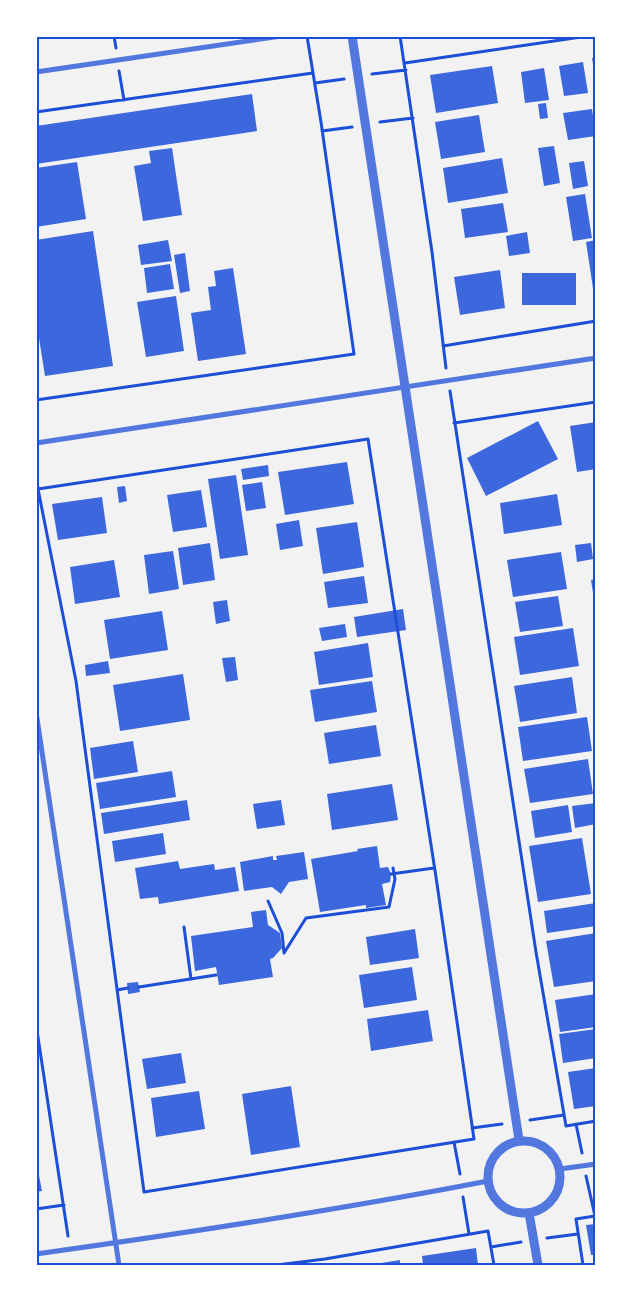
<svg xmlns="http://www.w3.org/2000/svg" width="632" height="1301" viewBox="0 0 632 1301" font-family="'Times New Roman',serif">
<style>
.building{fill:#3d67dc}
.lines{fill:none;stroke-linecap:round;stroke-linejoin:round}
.path{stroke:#1d4ed8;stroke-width:3}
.minor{stroke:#5277de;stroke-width:5}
.tertiary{stroke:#5277de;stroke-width:9}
.neatline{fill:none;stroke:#1d4ed8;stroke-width:2}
</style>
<rect width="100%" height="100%" fill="#f2f2f2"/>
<path class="building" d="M596,57V76H595L592,58Z
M583,62L588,93L564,96L559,66Z
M492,66L498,103L436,113L430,75Z
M544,68L549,100L525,103L521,72Z
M252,94L257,131L36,164V126Z
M546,103L548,118L540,119L538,104Z
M592,109L596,136L568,140L563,113Z
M479,115L485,152L441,159L435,122Z
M554,146L560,183L544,186L538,148Z
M172,148L182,215L143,221L134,166L151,163L149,151Z
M502,158L508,193L448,203L443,168Z
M584,161L588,186L573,189L569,163Z
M77,162L86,219L36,227V168Z
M585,194L592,238L573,241L566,197Z
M503,203L508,232L465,238L461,209Z
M93,231L113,366L45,376L36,319V240Z
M527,232L530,253L509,256L506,236Z
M168,240L172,261L141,265L138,245Z
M596,240V295H594L586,242Z
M185,253L190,291L180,293L174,255Z
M170,264L174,289L147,293L144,268Z
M233,268L246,354L198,361L191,313L211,310L208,287L216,286L214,271Z
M500,270L505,308L460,315L454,277Z
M522,273H576V305H522Z
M176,296L184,351L146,357L137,302Z
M538,421L558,459L486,496L467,458Z
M596,422V469L577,472L570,426Z
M347,462L354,504L285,515L278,472Z
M268,465L269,476L243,480L241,469Z
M236,475L248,555L220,559L208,479Z
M262,482L266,508L246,511L242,485Z
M125,486L127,501L119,503L117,487Z
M201,490L207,527L173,532L167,495Z
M557,494L562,525L504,534L500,503Z
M102,497L107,533L58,540L52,504Z
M299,520L303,546L280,550L276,524Z
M357,522L364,567L323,574L316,528Z
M210,543L215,580L183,585L178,548Z
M591,543L593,559L577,562L575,545Z
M173,551L179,589L149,594L144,555Z
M561,552L567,589L513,597L507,560Z
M114,560L120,597L75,604L70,567Z
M364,576L368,603L328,608L324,582Z
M596,579V599H594L591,580Z
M558,596L563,626L520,632L515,602Z
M227,600L230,621L216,624L213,602Z
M403,609L406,630L357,637L354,617Z
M162,611L168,650L110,659L104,620Z
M345,624L347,637L322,641L319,628Z
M573,628L579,666L520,675L514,637Z
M368,643L373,677L319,685L314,652Z
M235,657L238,680L226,682L222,658Z
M108,661L110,673L86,676L85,665Z
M183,674L190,720L120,731L113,685Z
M572,677L577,713L520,722L514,686Z
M372,681L377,712L315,722L310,690Z
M587,717L592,751L523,761L518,727Z
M376,725L381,756L329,764L324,733Z
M133,741L138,772L94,779L90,748Z
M588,759L593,794L530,803L524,769Z
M172,771L176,797L100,809L96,783Z
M392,784L398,820L332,830L327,794Z
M187,800L190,820L104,834L101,813Z
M281,800L285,825L257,829L253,804Z
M596,803V824L575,828L572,806Z
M568,805L572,832L535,838L531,811Z
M163,833L166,854L115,862L112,841Z
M582,838L591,894L538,902L529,846Z
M377,846L380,868L388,867L391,874L390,882L382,884L386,905L366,908V905L320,912L311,859L358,851L357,849Z
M304,852L308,879L289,882L281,894L272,887L244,891L240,862L273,856V860H277L276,856Z
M178,861L180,869L214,864L215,870L235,867L239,891L159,904L158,897L140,899L135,868Z
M596,903V926L547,933L544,911Z
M266,910L268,925L280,933L282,948L273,958L270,959L273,977L219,985L216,967L195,971L191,936L253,927L251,912Z
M415,929L419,958L370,965L366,937Z
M596,933V981L554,987L546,941Z
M412,967L417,1000L364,1008L359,975Z
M138,982L140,992L128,994L127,983Z
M596,994V1027L560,1032L555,1000Z
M428,1010L433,1041L371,1051L367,1019Z
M596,1029V1058L563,1063L559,1034Z
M181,1053L186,1083L147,1089L142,1059Z
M596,1068V1106L574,1109L568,1072Z
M291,1086L300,1147L251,1155L242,1094Z
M199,1091L205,1129L156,1137L151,1098Z
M36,1160L42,1191L36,1192Z
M596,1224V1255H591L586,1225Z
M476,1248L478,1265H423L422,1256Z
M400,1260V1265H375V1264Z"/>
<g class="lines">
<path class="path" d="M114,36L116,48
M400,36L432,252L446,368
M405,63L588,36
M119,71L124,100
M372,74L406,70
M315,83L344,79
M36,112L313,73
M380,122L413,118
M322,131L352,127
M443,346L596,321
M450,391L536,952L566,1126L596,1121
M36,400L354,354L321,122L307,36
M454,423L596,402
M368,439L436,877L474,1139L144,1192L76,681L38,489Z
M36,472L38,489H37
M391,874L434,868
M268,901L282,933L284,953
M184,927L191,979
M284,953L306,918L389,907L395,879L393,868
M139,987L216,975
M117,990L128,988
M36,1024L68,1236
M530,1120L564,1115
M576,1124L582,1153
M472,1128L502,1124
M454,1142L460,1174
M586,1176L595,1216
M463,1197L469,1234
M36,1209L64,1205
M547,1238L578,1234
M491,1247L521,1242
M277,1265L325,1259L488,1231L494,1265
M583,1265L576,1219L595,1216"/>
<path class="minor" d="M36,72L281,36
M36,443L596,358
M36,712L119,1265
M560,1169L596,1164
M36,1254C187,1233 338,1210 488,1181"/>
<path class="tertiary" d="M352,36L519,1140
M488 1177a36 36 0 1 1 72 0a36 36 0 1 1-72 0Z
M529,1213L538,1265"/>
</g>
<rect width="632" height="1301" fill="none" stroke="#ffffff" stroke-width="75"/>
<rect x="38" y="38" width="556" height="1226" class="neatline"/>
</svg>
